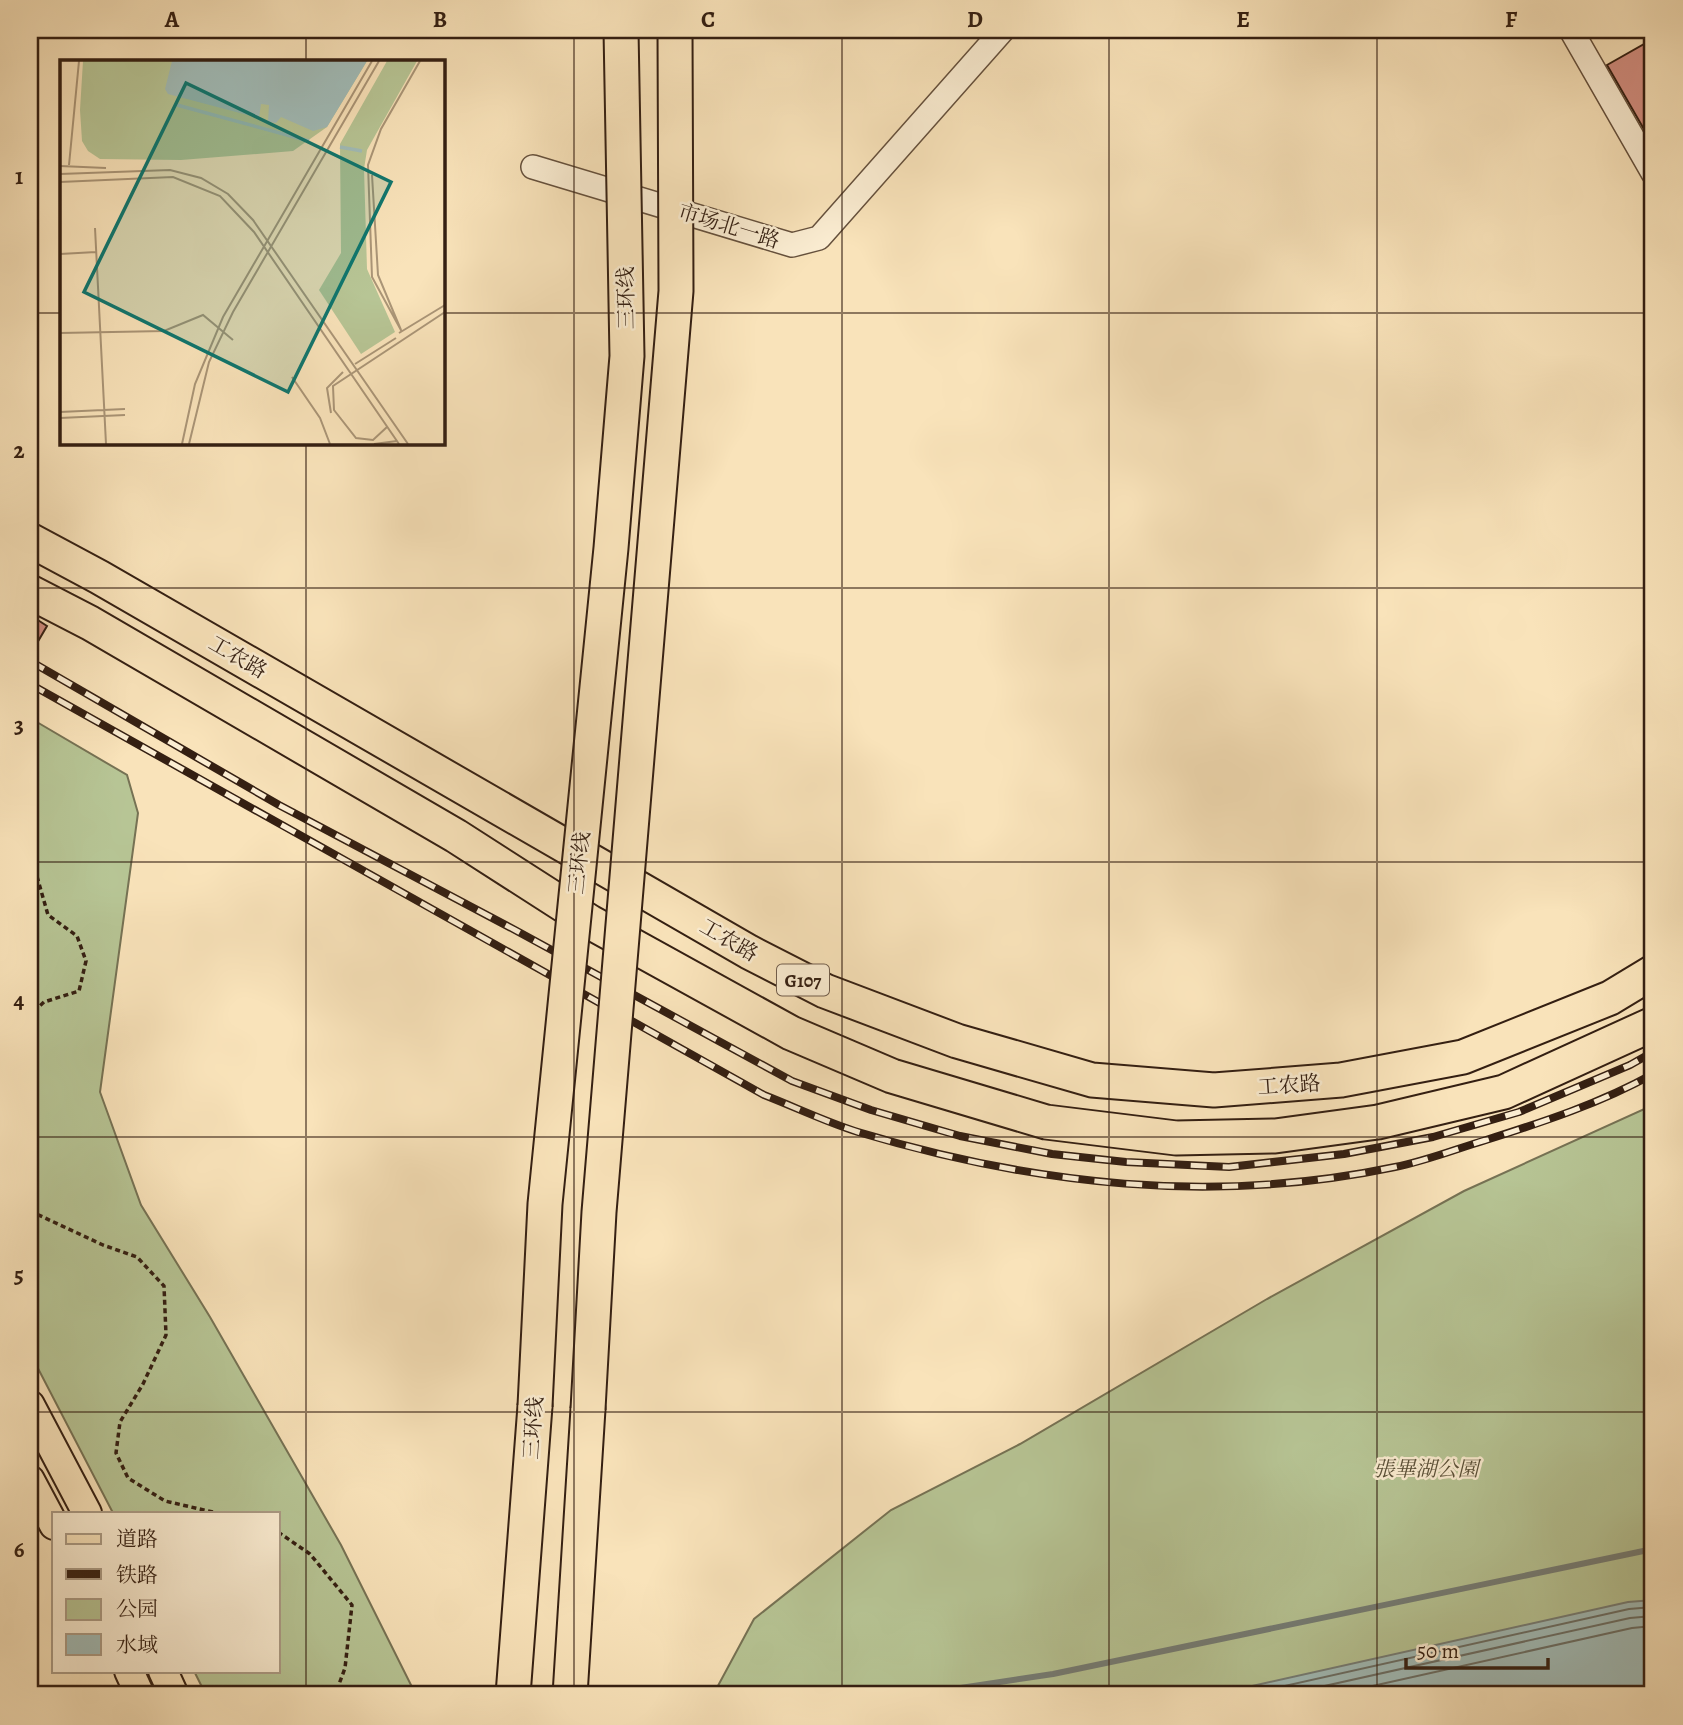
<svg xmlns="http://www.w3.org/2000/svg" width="1683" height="1725" viewBox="0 0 1683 1725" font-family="Alegreya,'Noto Serif SC',serif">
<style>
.green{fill:#b7c595;stroke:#767254;stroke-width:2}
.water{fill:#a1bcb8;stroke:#757d76;stroke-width:2}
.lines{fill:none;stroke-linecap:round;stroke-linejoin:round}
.shore{stroke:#6a6e65;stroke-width:2}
.stream{stroke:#757d76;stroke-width:6}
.building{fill:#d38e81;stroke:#341f12;stroke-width:2}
.minor-casing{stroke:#65503c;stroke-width:26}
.major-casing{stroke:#341f12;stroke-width:32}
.highway-casing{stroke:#341f12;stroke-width:37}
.path{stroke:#341f12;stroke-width:3.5;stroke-dasharray:5 3.5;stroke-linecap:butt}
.minor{stroke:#fbedd2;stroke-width:23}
.major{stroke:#f9e3ba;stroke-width:28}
.highway{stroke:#f9e3ba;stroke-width:33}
.rail-casing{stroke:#341f12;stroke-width:8}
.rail{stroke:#fbedd2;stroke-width:5;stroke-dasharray:16;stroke-linecap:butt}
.highway-bridge-casing{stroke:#341f12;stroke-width:37;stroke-linecap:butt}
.highway-bridge{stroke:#f9e3ba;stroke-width:33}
.grid{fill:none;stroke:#341f12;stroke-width:2;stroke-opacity:0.55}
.labels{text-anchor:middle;stroke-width:5;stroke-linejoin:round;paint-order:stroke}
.shield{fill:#fbedd2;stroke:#705d4c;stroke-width:2}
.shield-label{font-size:19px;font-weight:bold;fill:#341f12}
.street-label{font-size:21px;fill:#341f12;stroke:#fbedd2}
.park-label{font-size:21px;font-style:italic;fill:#5b5139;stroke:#fbedd2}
.inset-river{fill:none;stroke:#a1bcb8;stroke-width:3.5}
.inset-road{fill:none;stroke:#aa9577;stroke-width:2}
.view{fill:#0f766e;fill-opacity:0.15;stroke:#0f766e;stroke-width:3.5}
.inset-edge{fill:none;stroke:#341f12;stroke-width:3.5}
.neatline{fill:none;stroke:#341f12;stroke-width:2.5}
.grid-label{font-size:23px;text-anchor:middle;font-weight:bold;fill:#341f12}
</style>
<rect width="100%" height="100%" fill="#f9e3ba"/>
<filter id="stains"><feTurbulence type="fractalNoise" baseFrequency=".00286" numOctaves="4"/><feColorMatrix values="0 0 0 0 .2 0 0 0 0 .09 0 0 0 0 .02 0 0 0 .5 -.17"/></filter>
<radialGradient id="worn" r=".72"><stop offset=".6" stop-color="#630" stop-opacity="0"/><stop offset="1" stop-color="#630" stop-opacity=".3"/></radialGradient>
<path class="green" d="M30,718L127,775L138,813L100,1092L141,1205L210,1317L341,1545L416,1695H206L194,1671H278V1513H113L30,1353Z
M1653,1105V1695H713L754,1619L891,1510L1020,1444L1267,1299L1464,1191Z"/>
<path class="water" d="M1653,1600V1695H1212L1628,1602Z"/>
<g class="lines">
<path class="shore" d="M1244,1695L1629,1609L1653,1607
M1284,1695L1630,1618L1653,1616
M1332,1695L1632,1628L1653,1626"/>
<path class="stream" d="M914,1695L1053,1674L1653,1549"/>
</g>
<path class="building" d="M1653,39V145L1607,65Z
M30,615L47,626L30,655Z"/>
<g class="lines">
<defs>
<path id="minor" d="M1571,30L1653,173
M533,167L792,245L819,238L1003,30"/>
<path id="major" d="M30,1405L87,1513
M30,1480L54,1525
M129,1671L140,1695
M163,1671L174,1695"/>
<path id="highway" d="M30,540L99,577L749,952L825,991L957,1041L1092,1080L1214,1090L1341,1080L1463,1057L1610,998L1653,972
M30,592L90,623L456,836L590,922L791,1033L892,1076L1046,1122L1176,1138L1275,1136L1378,1122L1504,1092L1653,1024
M513,1695L535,1406
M570,1695L588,1409"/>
</defs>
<use href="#minor" class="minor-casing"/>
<use href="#major" class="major-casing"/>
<use href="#highway" class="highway-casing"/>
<path class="path" d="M30,852L48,915L77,936L86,961L79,991L44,1002L30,1015
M30,1211L103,1245L137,1257L164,1286L166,1335L143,1384L120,1422L116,1453L128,1478L165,1501L217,1513
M278,1532L310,1554L352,1605L345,1668L335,1695"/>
<use href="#minor" class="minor"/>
<use href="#major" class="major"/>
<use href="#highway" class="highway"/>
<defs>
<path id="rail" d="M30,661L279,805L515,930L792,1081L871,1110L960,1136L1052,1154L1126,1162L1229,1167L1344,1154L1433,1137L1519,1112L1630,1065L1653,1052
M30,684L764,1095C795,1107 826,1122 858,1132C1035,1185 1213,1205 1395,1167C1426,1161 1456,1149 1486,1140C1543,1122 1601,1103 1653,1074"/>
</defs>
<use href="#rail" class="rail-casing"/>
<use href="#rail" class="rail"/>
<defs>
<path id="highway-bridge" d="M535,1406L545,1204L611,548L627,356L621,30
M588,1409L599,1212L676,291L675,30"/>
</defs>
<use href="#highway-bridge" class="highway-bridge-casing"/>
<use href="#highway-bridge" class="highway-bridge"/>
</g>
<path class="grid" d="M306,30V61M574,30V1695M842,30V1695M1109,30V1695M1377,30V1695M30,313H61M443,313H1653M306,443V1695M30,588H1653M30,862H1653M30,1137H1653M30,1412H1653"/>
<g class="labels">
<rect class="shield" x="777" y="964.5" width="52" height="31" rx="5"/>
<g class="shield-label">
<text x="803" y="987">G107</text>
</g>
<g class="street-label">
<text transform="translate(729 226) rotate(17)" y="7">市场北一路</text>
<text transform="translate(626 298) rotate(-91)" y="7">三环线</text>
<text transform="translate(238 657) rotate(30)" y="7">工农路</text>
<text transform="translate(579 863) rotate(-84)" y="7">三环线</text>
<text transform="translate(729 940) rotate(30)" y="7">工农路</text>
<text transform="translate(1289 1085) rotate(-4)" y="7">工农路</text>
<text transform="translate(533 1428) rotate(-86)" y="7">三环线</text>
</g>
<g class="park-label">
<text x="1426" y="1476">張畢湖公園</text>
</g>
</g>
<g transform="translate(60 60)">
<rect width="385" height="385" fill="#f9e3ba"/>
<path d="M23,1H307L267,67L233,91L121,100L40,99L28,91L22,81L20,50ZM327,1H357L307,90L304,109L307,209L335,272L301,294L259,230L281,193L280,84Z" fill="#b7c595"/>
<path d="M112,1H307L267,67L253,71L221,57L216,63L208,62L209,45L201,44L199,58L108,34L105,29Z" fill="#a1bcb8"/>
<path class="inset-river" d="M117,45L249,81M280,87L302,91"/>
<path class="inset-road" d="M9,105L19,1M0,106L46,108M0,114L110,110L141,118L168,134L193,160L348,384M312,115L318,215L341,270M0,122L113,117L160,136L194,172L339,384M35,168L46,384M0,194L36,192M342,272L312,217L308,105L321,69L360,1M0,273L104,271L143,255L173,280M339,273L385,245M295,304L336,278M232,317L260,358L270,384M0,352L65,349M271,353L267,328L283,312M0,358L65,355M327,367L313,380L296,378L274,350L273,326L385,252M122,384L135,324L163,257L312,1M129,384L149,302L173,252L319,1M314,384L337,381"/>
<path class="view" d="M126,23L331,122L228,332L24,232Z"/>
<rect width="385" height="385" class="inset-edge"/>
</g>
<rect width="1683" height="1725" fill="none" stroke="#f9e3ba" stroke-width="77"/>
<rect x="52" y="1512" width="228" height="161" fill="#fbedd2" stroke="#ab9b85" stroke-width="2"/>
<rect x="66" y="1534" width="35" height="10" fill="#f9e3ba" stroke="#ab9b85" stroke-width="2"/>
<text x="116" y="1546" font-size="21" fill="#341f12">道路</text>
<rect x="66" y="1569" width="35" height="10" fill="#341f12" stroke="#ab9b85" stroke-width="2"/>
<text x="116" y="1582" font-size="21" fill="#341f12">铁路</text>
<rect x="66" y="1599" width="35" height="21" fill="#b7c595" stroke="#ab9b85" stroke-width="2"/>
<text x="116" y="1616" font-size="21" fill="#341f12">公园</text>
<rect x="66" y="1634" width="35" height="21" fill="#a1bcb8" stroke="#ab9b85" stroke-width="2"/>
<text x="116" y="1652" font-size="21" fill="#341f12">水域</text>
<path d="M1406 1658v10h142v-10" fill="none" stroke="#341f12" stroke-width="3.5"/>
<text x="1417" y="1658" font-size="21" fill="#341f12" stroke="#fbedd2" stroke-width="5" paint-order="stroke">50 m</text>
<rect x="38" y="38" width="1606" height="1648" class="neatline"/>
<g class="grid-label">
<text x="172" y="27">A</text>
<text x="440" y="27">B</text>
<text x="708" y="27">C</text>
<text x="975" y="27">D</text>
<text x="1243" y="27">E</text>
<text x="1511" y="27">F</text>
<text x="19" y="184">1</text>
<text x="19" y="458">2</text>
<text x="19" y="733">3</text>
<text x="19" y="1008">4</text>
<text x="19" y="1282">5</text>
<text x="19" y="1557">6</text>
</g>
<rect width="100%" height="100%" filter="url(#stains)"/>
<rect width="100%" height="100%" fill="url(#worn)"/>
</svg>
